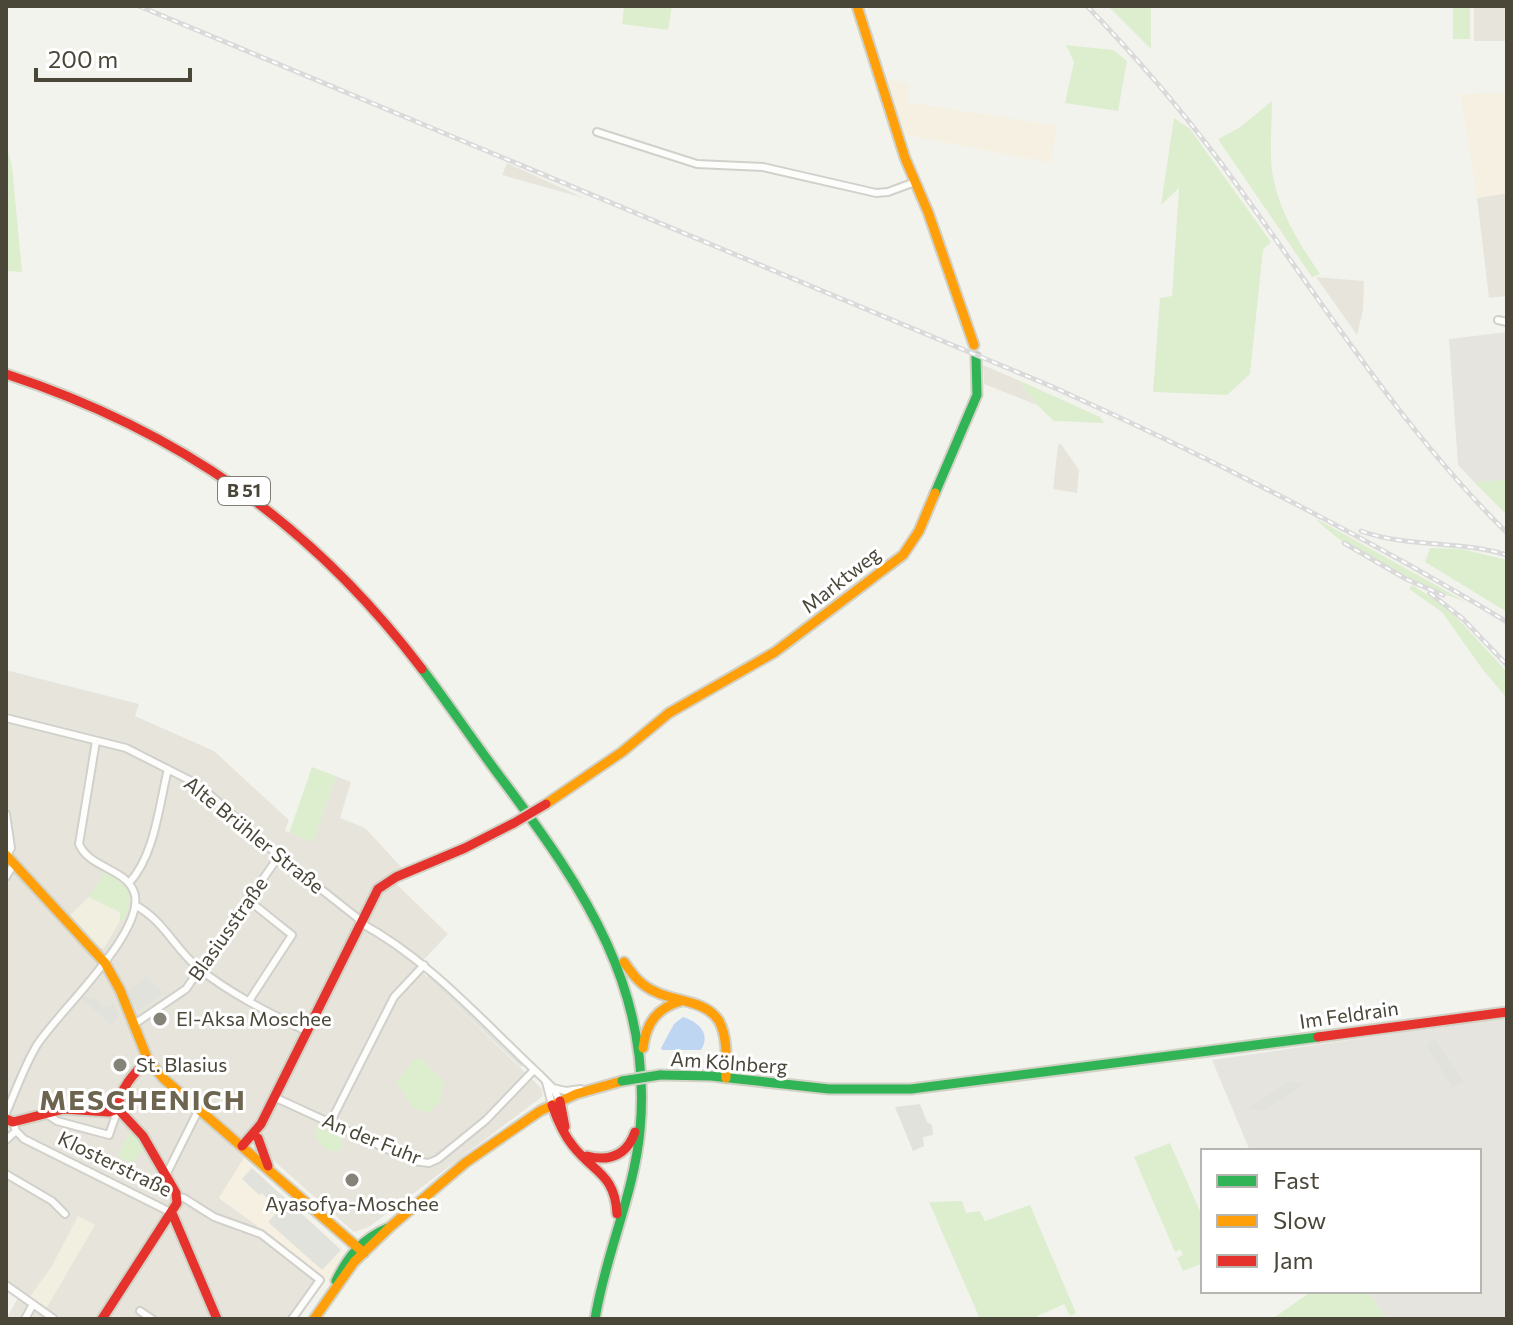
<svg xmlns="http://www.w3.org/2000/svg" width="1513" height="1325" viewBox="0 0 1513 1325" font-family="Commissioner,sans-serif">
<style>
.residential{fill:#e7e5db}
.commercial{fill:#f5f0e1}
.industrial{fill:#e6e4df}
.education{fill:#f1efe0}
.green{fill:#dceece}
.parking{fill:#e2e2dc}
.water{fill:#bed6f2}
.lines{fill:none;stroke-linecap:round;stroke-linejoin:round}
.street-casing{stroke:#d1d0cb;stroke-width:10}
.fast-casing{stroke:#d2d1c5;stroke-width:13}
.slow-casing{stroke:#d2d1c5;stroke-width:13}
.jam-casing{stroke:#d2d1c5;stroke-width:13}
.street{stroke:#fdfdfc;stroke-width:6}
.fast{stroke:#30b455;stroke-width:9}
.slow{stroke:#ff9f0a;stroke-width:9}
.jam{stroke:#e5322d;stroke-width:9}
.rail-casing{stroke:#dadada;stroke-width:5}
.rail{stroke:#fff;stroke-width:2;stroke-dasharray:6;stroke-linecap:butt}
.fast-bridge-casing{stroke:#d2d1c5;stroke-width:13;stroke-linecap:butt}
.jam-bridge-casing{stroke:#d2d1c5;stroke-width:13;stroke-linecap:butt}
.fast-bridge{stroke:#30b455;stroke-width:9}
.jam-bridge{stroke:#e5322d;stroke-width:9}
.poi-dot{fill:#858378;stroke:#fff;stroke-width:3}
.labels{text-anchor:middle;stroke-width:6;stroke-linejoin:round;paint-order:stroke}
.shield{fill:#fff;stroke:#807e74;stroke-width:2}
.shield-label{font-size:18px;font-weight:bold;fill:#4a4638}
.street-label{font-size:20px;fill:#4a4638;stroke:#fff}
.poi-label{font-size:20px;fill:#4a4638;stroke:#fff;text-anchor:start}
.district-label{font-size:28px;font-weight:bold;letter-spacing:2px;fill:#6d654f;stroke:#fff}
</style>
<rect width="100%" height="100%" fill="#f3f3ee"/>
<path class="residential" d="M1474,6H1507V41H1474Z
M507,163L584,198L502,175Z
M1507,193V296L1489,298L1477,198Z
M1316,277L1364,281L1363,310L1357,335Z
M983,365L1018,380L1037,405L984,384Z
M1061,444L1079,470L1077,493L1053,489L1058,445Z
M6,670L139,704L135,716L214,751L289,820L285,831L313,841L336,776L351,782L340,818L365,828L404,870L389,877L448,934L417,967L541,1088L543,1096L369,1227L354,1232L274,1161L264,1149L263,1136L251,1126L233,1148L244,1158L219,1198L259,1227L323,1280L295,1319H6L18,1298L6,1289Z"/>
<path class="commercial" d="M885,79L908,83L907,102L1057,126L1051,163L902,134Z
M1507,93V193L1477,198L1460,94Z
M244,1158L263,1178L341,1248L340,1261L328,1284L259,1227L219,1198Z"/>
<path class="industrial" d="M1507,332V479L1475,483L1458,465L1449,339Z
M1507,1017V1319H1386L1368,1291H1479V1151H1250L1212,1060Z"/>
<path class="education" d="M89,897L120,912V921L104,948H99L70,915Z
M78,1216L95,1225L46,1309L29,1298L52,1266Z"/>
<path class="green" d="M612,6H672L668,30L622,24L624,7Z
M1108,6H1151V49Z
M1453,6H1470V39H1453Z
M1066,45L1113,50L1127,61L1118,111L1065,103L1074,62Z
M1272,101C1272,125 1269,153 1273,177C1280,213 1300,245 1320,274L1312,277L1218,139L1239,128Z
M1174,118L1190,129L1271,242L1263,250L1250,374L1227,395L1153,392L1160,298L1172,296L1179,188L1161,205Z
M6,145L12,166L22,272L6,271Z
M1018,380L1100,417L1104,423L1054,421L1037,405Z
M1507,479V515L1475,483Z
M1315,518L1466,602C1420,586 1348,554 1315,518Z
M1430,548L1461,549L1507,560V612L1425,562Z
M1412,585L1447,607L1507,672V698L1483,670L1442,612L1409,589Z
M312,767L336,776L313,842L289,833Z
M105,872C130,888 136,891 124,920L120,921V912L89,897Z
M415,1059H422L444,1082L440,1103L428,1113L414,1108L396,1082Z
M318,1125L342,1138L341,1143L343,1146L339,1151H329L317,1140L315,1128Z
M133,1131L145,1149L131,1163L117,1156L128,1135Z
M1170,1143L1203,1218V1263L1183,1271L1177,1258L1183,1255L1180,1249L1175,1252L1134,1157Z
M962,1201L966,1213L980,1211L985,1221L1030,1205L1076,1313L1070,1316L1064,1304L1031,1319H980L929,1202Z
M1312,1291H1368L1386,1319H1272Z"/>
<path class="parking" d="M430,974L524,1064L521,1067L427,977Z
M146,976L163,994L138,1011L135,1006L131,1007L126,993Z
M82,995L98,1000L100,1006L109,1007L113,1002L119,1016L112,1025L80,998Z
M1435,1039L1464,1082L1461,1084L1452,1087L1426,1045Z
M1289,1081L1302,1084V1086L1263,1111L1249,1108Z
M920,1104L927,1122L932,1125L933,1135L923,1137L924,1146L913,1151L895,1107Z
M252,1168L341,1250L322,1270L268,1222L278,1211L262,1193L259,1195L242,1179Z"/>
<path class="water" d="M683,1017C699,1022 711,1034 701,1050H662L661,1048L674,1024Z"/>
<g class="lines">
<defs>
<path id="street" d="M597,132L697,164L763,167L876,193L888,192L915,182
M1498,320L1507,322
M6,718L126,748L199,785L279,856L360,920
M6,814L11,848L7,856
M6,877L14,864
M129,883C155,855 159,805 168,769
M247,899L292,935L249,1001
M135,905C164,921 173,946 197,967C229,993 269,1013 306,1031
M359,922C430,960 483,1022 541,1076L553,1088L560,1101
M133,1025L186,989L279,856
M546,1082L552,1105
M553,1088L566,1091L581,1089
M274,1097L413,1161L429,1163L438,1159L486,1120L534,1070
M6,1113C16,1091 24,1066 37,1045C57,1013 148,930 134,892C125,868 89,868 79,844L96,741
M45,1113L57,1121L109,1135L118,1109
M13,1122L16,1131L24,1139L172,1213
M330,1123L394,997L424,965
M6,1140L16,1131
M167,1173L199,1109
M6,1174L52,1201L65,1214
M178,1197L184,1198L214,1217L261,1234L320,1280L292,1319
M6,1285L54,1319
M140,1311L152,1319
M25,1319L33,1304"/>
<path id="fast" d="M935,493L977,395L976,357
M422,669C450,706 476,745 504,782C584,889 653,990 640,1130C634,1195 605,1255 595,1319
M660,1075L711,1076L829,1089H911L1318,1037
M336,1281C348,1256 362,1239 388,1228"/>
<path id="slow" d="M857,6L905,158L928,212L974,345
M546,804L622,752L669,713L775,652L903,555L919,531L935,493
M6,855L105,963L120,990L148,1060L164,1079L364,1253
M624,962C633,975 641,986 656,992C676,1002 706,1000 719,1021C728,1038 726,1060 726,1078
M643,1048C646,1023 657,1008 681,1001
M314,1319L354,1262L390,1227L465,1163L540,1111L576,1094L622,1081"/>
<path id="jam" d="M6,374C179,431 311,523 422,669
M1318,1037L1507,1012
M560,1101L565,1127
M552,1105C557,1119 563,1134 573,1146C594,1173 615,1174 617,1214
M6,1119L13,1122L64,1109L109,1112L118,1109
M258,1138L268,1166
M242,1146L261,1124L378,889L396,877L465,848L514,823
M587,1156C610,1162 627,1155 635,1132
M172,1213L217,1319
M102,1319L177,1203L176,1193L143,1136L118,1109C119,1089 134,1073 148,1060"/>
</defs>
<use href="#street" class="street-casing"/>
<use href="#fast" class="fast-casing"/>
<use href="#slow" class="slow-casing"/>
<use href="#jam" class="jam-casing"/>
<use href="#street" class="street"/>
<use href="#fast" class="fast"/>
<use href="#slow" class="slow"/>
<use href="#jam" class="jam"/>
<defs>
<path id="rail" d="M139,6L1053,387C1208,457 1362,534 1507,622
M1087,6C1135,56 1180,108 1221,163C1313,288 1396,423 1507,533
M1361,531C1408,548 1459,540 1507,555
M1344,543L1406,579L1443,595
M1430,593L1463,619L1507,665"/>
</defs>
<use href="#rail" class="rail-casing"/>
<use href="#rail" class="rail"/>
<defs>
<path id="fast-bridge" d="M622,1081L660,1075"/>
<path id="jam-bridge" d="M514,823L546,804"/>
</defs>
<use href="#fast-bridge" class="fast-bridge-casing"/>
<use href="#jam-bridge" class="jam-bridge-casing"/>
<use href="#fast-bridge" class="fast-bridge"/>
<use href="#jam-bridge" class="jam-bridge"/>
</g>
<g class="poi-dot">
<circle cx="160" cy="1019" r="8"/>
<circle cx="120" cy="1065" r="8"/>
<circle cx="352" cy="1180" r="8"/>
</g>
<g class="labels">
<rect class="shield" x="218" y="477" width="52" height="28" rx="6"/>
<g class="shield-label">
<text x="244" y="497">B 51</text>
</g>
<g class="street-label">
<text transform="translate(841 580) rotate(-38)" y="7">Marktweg</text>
<text transform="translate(254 835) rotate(39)" y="7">Alte Brühler Straße</text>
<text transform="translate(228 929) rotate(-55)" y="7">Blasiusstraße</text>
<text transform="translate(1349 1015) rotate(-8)" y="7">Im Feldrain</text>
<text transform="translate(729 1063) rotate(4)" y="7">Am Kölnberg</text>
<text transform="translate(372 1139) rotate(22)" y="7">An der Fuhr</text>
<text transform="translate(115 1164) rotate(26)" y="7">Klosterstraße</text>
</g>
<g class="poi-label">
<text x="176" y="1026">El-Aksa Moschee</text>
<text x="136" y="1072">St. Blasius</text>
<text x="352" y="1211" text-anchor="middle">Ayasofya-Moschee</text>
</g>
<g class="district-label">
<text x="143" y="1110">MESCHENICH</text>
</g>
</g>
<rect width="1513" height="1325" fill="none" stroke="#4a4638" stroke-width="16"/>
<rect x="1201" y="1149" width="280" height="144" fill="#ffffff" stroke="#b7b5af" stroke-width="2"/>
<rect x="1217" y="1175" width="40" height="12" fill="#30b455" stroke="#b7b5af" stroke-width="2"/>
<text x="1273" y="1189" font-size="24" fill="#4a4638">Fast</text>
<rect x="1217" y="1215" width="40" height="12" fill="#ff9f0a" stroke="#b7b5af" stroke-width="2"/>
<text x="1273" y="1229" font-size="24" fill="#4a4638">Slow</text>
<rect x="1217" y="1255" width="40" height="12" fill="#e5322d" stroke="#b7b5af" stroke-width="2"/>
<text x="1273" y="1269" font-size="24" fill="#4a4638">Jam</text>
<path d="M36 68v12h154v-12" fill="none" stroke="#4a4638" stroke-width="4"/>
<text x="48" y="68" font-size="24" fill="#4a4638" stroke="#ffffff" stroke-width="6" paint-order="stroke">200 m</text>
</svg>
